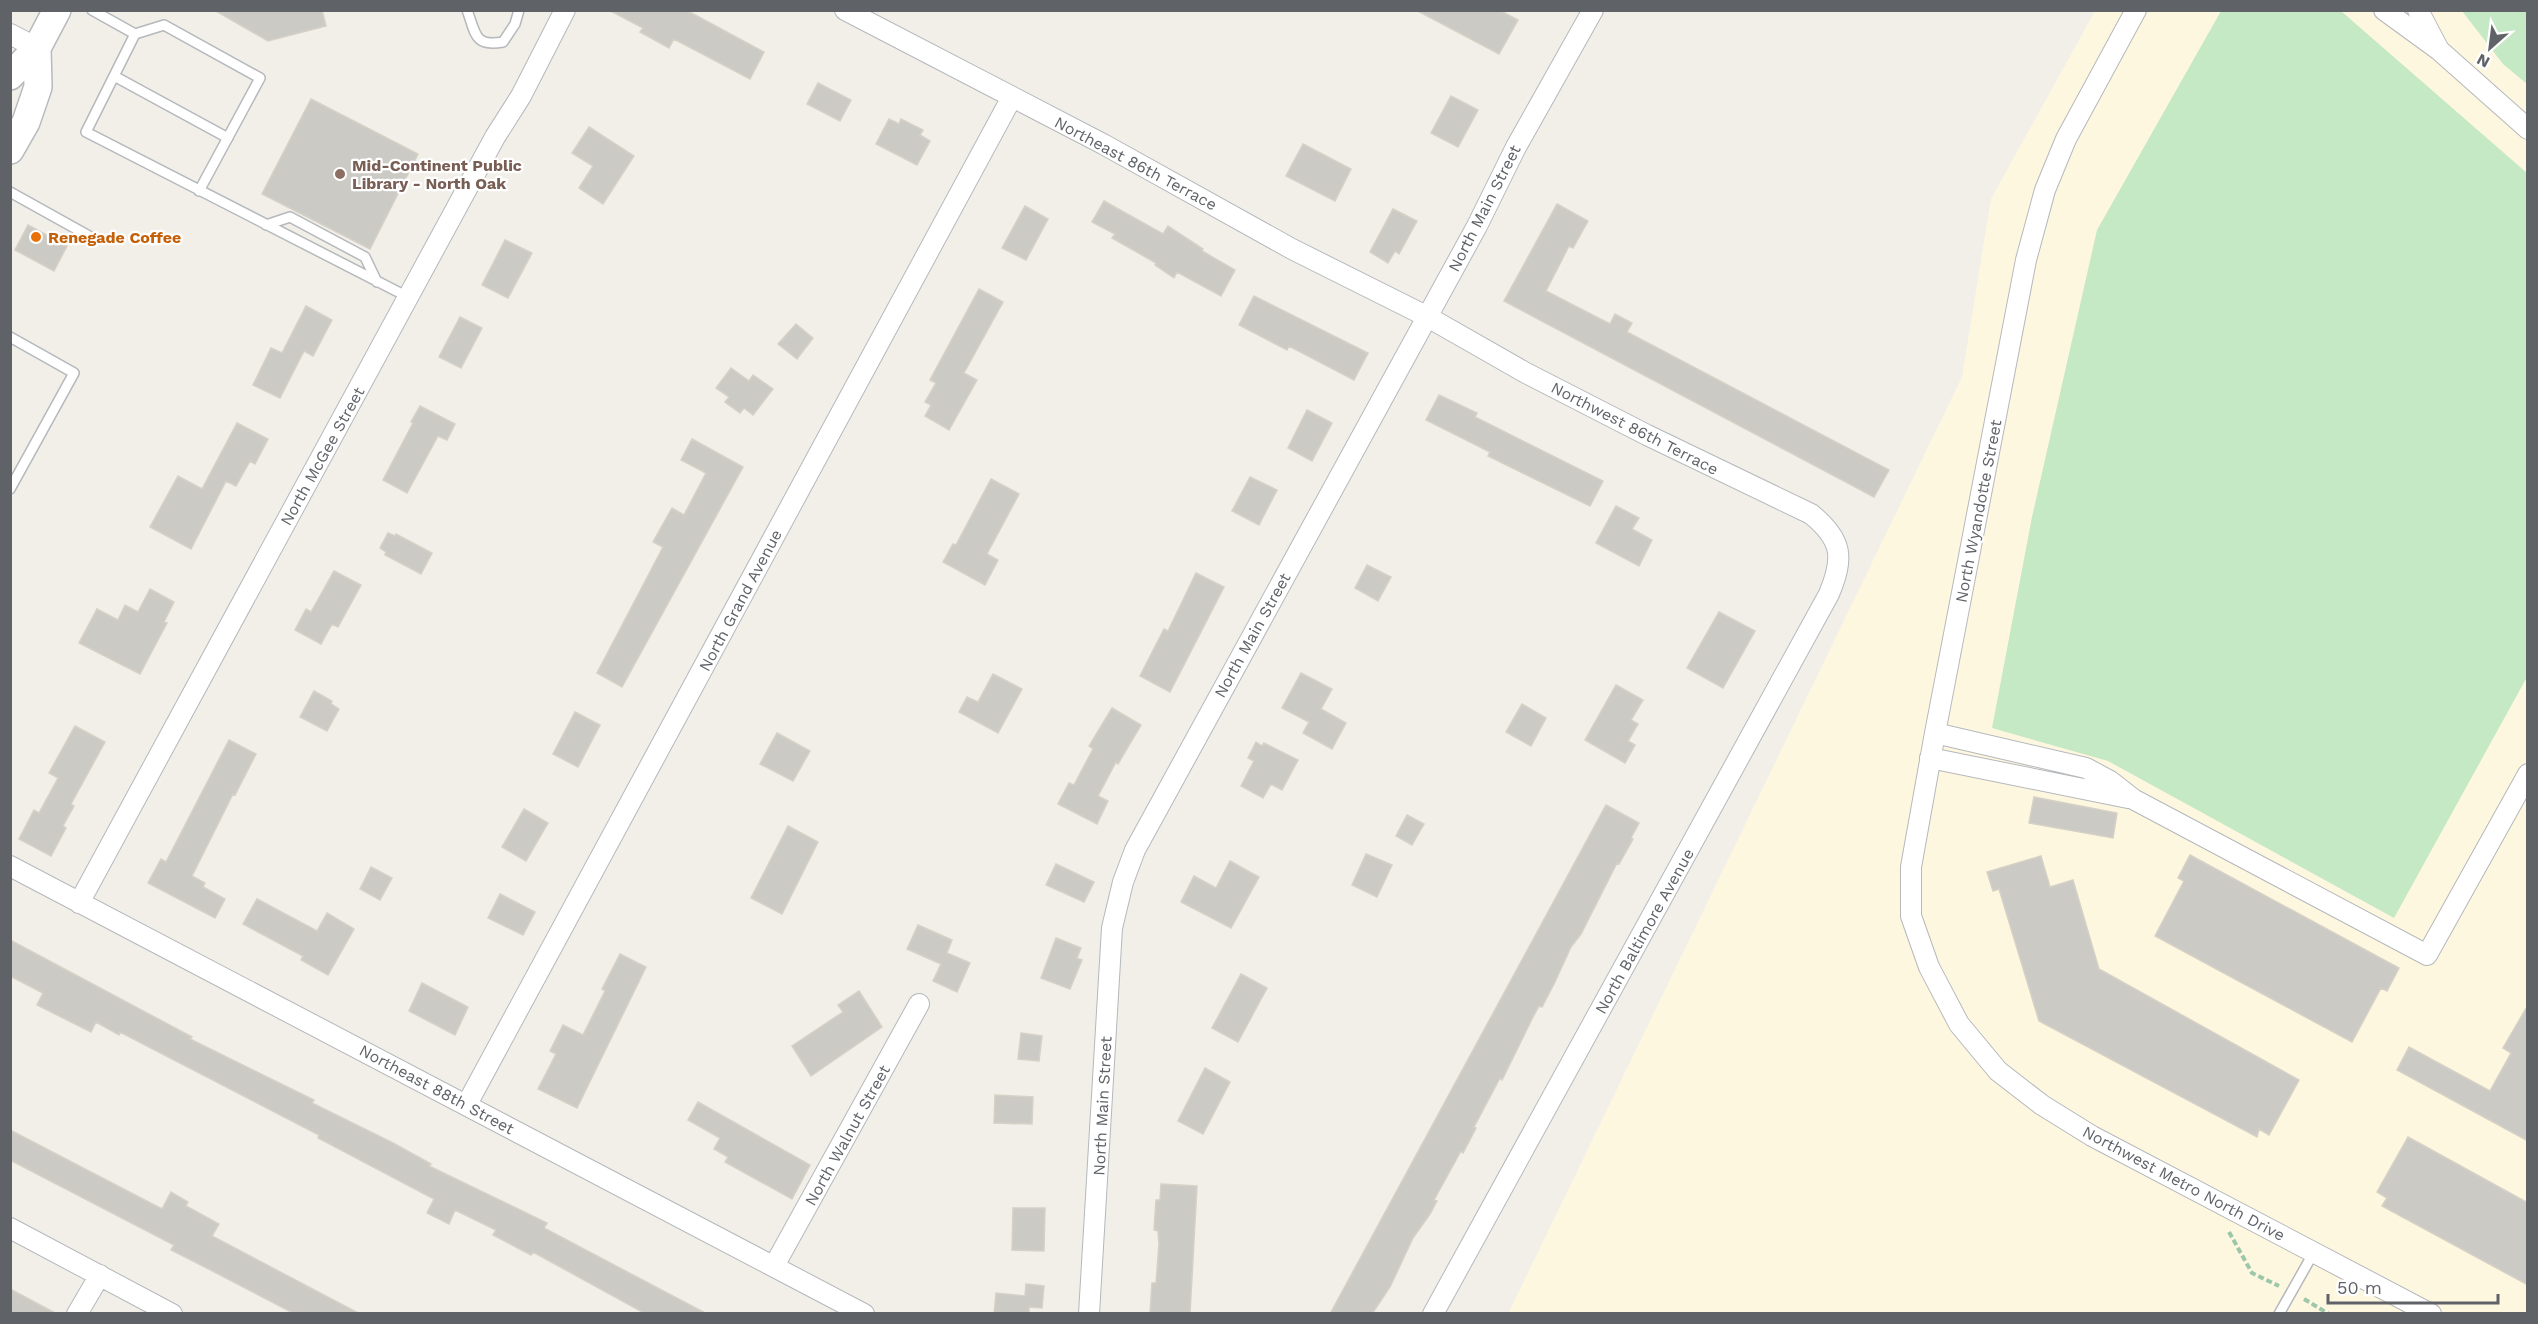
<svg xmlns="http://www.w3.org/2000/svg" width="2538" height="1324" viewBox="0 0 2538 1324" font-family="'Work Sans',sans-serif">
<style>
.commercial{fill:#fef7e0}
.green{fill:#c5e8c5}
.building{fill:#cccac5;stroke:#d6d1c6;stroke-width:1.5}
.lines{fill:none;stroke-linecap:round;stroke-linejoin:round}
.lane-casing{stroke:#b5b8bc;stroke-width:12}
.street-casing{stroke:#b5b8bc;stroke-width:22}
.secondary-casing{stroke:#b6babf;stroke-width:30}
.path{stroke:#9cc7a9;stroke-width:4;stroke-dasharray:6 3;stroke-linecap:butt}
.lane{stroke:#fff;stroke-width:9}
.street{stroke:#fff;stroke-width:20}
.secondary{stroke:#fff;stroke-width:27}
.education-dot{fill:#8d6e63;stroke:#fff;stroke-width:2}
.food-dot{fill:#e8710a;stroke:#fff;stroke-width:2}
.labels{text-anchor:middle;stroke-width:4.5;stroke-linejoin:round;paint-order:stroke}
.street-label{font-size:16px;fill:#5f6368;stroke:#fff}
.education-label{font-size:16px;font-weight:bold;fill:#785e54;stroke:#fff;text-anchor:start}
.food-label{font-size:16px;font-weight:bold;fill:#c56008;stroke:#fff;text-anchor:start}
</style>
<rect width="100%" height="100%" fill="#f1efe8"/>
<path class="commercial" d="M2095,11H2527V1313L1508,1314L1962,377L1991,199Z"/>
<path class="green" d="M2221,11H2341L2527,173V677L2394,918L2108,761L1992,728L2032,517L2097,230Z
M2462,11H2527V84L2503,64Z"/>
<path class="building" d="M214,10H322L326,26L268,41Z
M609,10H686L764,52L750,79L674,39L669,48L640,32L643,28Z
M1416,10H1499L1518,20L1499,54Z
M818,83L851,100L840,121L807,104Z
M1451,96L1478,110L1458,147L1431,133Z
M311,99L418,154L370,249L262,194Z
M889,119L899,124L901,119L923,130L920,135L930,141L917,165L876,144Z
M589,127L634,156L603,204L579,188L593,166L572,153Z
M1303,144L1351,169L1335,201L1286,176Z
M1104,201L1163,234L1168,226L1203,249L1202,251L1235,270L1221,296L1177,272L1174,278L1155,265L1156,263L1112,238L1115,234L1092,222Z
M1557,204L1588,221L1573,248L1569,246L1546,291L1610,324L1615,314L1632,323L1627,332L1889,470L1874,497L1504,301Z
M1025,206L1048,219L1026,260L1002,248Z
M1393,209L1417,221L1399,254L1395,251L1388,263L1370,252Z
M28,225L67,246L54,271L15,250Z
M505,240L532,253L508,298L482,285Z
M979,289L1003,302L964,373L977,380L949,430L925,416L931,405L925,402L936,383L930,380Z
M1254,296L1368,353L1354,380L1289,346L1287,350L1239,325Z
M306,306L332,320L313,356L304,351L280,398L253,385L271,348L282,353Z
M460,317L482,328L461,368L439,357Z
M796,324L813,338L797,359L778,344Z
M731,368L749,381L753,375L773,389L753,415L744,408L740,413L725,402L729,397L716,388Z
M1439,395L1477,413L1475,417L1603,481L1590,506L1488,456L1490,452L1426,420Z
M420,406L455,424L447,440L438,436L407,493L383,480L413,423L411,422Z
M1307,410L1332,423L1312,461L1288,448Z
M237,423L268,439L255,464L250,461L236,486L226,481L191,549L150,527L178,476L202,489Z
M692,439L743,467L622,687L597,673L663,547L653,542L672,508L684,515L706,473L681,460Z
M1250,477L1277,490L1259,525L1232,511Z
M991,479L1019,494L987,554L998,560L985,585L943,562L953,544L956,545Z
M1616,506L1639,518L1632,529L1652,540L1639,566L1596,543Z
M388,533L395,536L396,534L432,553L421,574L385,555L386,552L380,548Z
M1367,565L1391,577L1378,601L1355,588Z
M334,571L361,585L338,627L332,624L321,644L295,630L306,609L311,612Z
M1196,573L1224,587L1170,692L1140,676L1164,629L1168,631Z
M150,589L174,602L164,622L167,623L140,674L79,643L97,609L118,620L125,605L138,612Z
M1719,612L1755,631L1723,688L1687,668Z
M1301,673L1332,689L1321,709L1346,723L1332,749L1303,733L1309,722L1282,708Z
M993,674L1022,689L998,733L959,712L967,697L978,702Z
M1616,685L1643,700L1631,720L1638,724L1628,741L1635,745L1625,763L1585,740Z
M314,691L332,701L331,704L339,709L327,731L300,717Z
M1522,704L1546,718L1531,746L1506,732Z
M1112,708L1141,725L1118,764L1116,762L1098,796L1108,801L1097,824L1058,804L1069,783L1074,785L1093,749L1089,746Z
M575,712L600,725L578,767L553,754Z
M75,726L105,742L71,804L74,806L63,826L66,828L51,856L19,839L34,810L39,813L58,778L49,773Z
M777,733L810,751L793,781L760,764Z
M229,740L256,754L235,795L233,794L192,876L205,883L203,887L225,899L215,918L148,883L161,859L166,862Z
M1256,742L1262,746L1264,743L1298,760L1282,790L1271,784L1263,798L1241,786L1254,761L1248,758Z
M2034,797L2117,813L2113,838L2029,823Z
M1606,805L1639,823L1631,838L1633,839L1619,864L1617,863L1581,934L1571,947L1555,982L1542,1007L1539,1006L1532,1019L1502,1080L1500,1078L1474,1127L1476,1128L1463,1153L1461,1151L1434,1200L1437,1201L1430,1214L1413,1238L1390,1287L1372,1314H1330Z
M524,809L548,823L526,861L502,847Z
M1407,815L1424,824L1412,845L1396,836Z
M788,826L818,842L782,914L751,898Z
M1366,854L1392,865L1377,897L1352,885Z
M2190,855L2399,968L2387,991L2381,988L2352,1042L2155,936L2184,881L2178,878Z
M2041,856L2050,887L2073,880L2099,969L2299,1080L2269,1135L2259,1129L2257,1137L2039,1021L1999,889L1993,891L1987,872Z
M1230,861L1259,877L1231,928L1181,902L1194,876L1216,888Z
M1056,864L1094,882L1084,902L1046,885Z
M371,867L392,878L380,900L360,889Z
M500,894L535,912L523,935L488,918Z
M257,899L317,931L327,913L354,929L328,975L301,960L303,956L243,924Z
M918,925L952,940L947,953L970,963L957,992L933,981L941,964L907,949Z
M1056,938L1081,948L1077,958L1082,960L1070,989L1041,978Z
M10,940L192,1037L190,1039L314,1100L312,1103L393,1143L431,1164L429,1166L547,1223L544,1228L707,1314H646L533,1252L531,1255L493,1235L496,1230L455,1210L449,1224L427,1213L434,1199L318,1138L319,1135L120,1032L119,1035L96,1022L91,1032L37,1005L43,993L10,976Z
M620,954L646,967L577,1108L538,1089L556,1054L550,1051L563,1025L583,1035L605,991L602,989Z
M1241,974L1267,988L1238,1042L1212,1028Z
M422,983L468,1007L455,1035L409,1011Z
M859,991L882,1027L811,1076L792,1046L843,1012L838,1005Z
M2528,1005V1141L2397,1070L2409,1047L2490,1091L2511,1053L2503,1048Z
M1021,1033L1042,1036L1039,1061L1018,1059Z
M1205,1068L1230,1082L1203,1134L1178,1121Z
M995,1095L1033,1097L1032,1124L994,1123Z
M698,1102L810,1165L792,1199L725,1162L728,1157L714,1149L720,1138L688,1120Z
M10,1130L162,1209L171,1192L188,1202L186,1206L219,1224L212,1236L360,1314H295L197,1263L171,1250L174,1245L10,1160Z
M2408,1137L2528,1203V1285L2382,1206L2387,1198L2377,1192Z
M1161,1184L1197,1186L1190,1314L1150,1313L1152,1283H1156L1159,1244L1158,1231L1154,1230L1156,1200H1160Z
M1013,1208H1045L1044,1251L1012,1250Z
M1026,1284L1044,1286L1042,1308L1029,1307V1314H994L996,1293L1025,1296Z
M10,1289L57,1314H10Z"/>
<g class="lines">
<defs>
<path id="lane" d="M92,10L135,34L164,25L260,78L199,191
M467,10C476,34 474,47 503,42L515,24L519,10
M135,34L86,132L408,297
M114,76L228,138
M10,192L89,236
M266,225L290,217L365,257L377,282
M10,337L74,373L10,489
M2279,1314L2314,1252"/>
<path id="street" d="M845,10L1103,144L1292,249L1426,316L1526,373L1647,435L1811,514C1843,540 1844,558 1829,594L1433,1314
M2136,10L2066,139L2045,190L2026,260L1935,733L1911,867V916L1929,967L1959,1024L1998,1071L2042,1105L2092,1136L2431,1314
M2384,10L2439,50L2418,10
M10,34L37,48
M2439,50L2528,129
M1935,733L2086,768L2110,781L2133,799L2427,955L2528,774
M1930,758L2128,798
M10,866L864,1314
M79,903L495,137L521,96L565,10
M467,1104L1012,97
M10,1228L172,1314
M774,1266L919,1004
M77,1314L100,1275
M1089,1314L1112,928L1123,882L1135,850L1477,226L1516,147L1593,10"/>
<path id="secondary" d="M10,76L37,48L57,10
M10,150L26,122L38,87L37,48"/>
</defs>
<use href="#lane" class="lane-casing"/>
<use href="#street" class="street-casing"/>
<use href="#secondary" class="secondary-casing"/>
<path class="path" d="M2229,1232L2252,1273L2279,1286
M2304,1299L2329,1314"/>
<use href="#lane" class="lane"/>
<use href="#street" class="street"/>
<use href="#secondary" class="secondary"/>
</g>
<circle class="education-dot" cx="340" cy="174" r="6"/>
<circle class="food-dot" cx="36" cy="237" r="6"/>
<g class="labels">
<g class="street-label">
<text transform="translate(1136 163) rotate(28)" y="6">Northeast 86th Terrace</text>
<text transform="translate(1484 208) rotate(-63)" y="6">North Main Street</text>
<text transform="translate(1635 428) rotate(27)" y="6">Northwest 86th Terrace</text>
<text transform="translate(322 456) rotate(-61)" y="6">North McGee Street</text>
<text transform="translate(1978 511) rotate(-79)" y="6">North Wyandotte Street</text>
<text transform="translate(740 600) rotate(-62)" y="6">North Grand Avenue</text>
<text transform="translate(1252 635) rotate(-61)" y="6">North Main Street</text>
<text transform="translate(1644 931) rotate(-61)" y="6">North Baltimore Avenue</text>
<text transform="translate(437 1089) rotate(28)" y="6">Northeast 88th Street</text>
<text transform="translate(1102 1106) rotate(-87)" y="6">North Main Street</text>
<text transform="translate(847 1135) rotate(-61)" y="6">North Walnut Street</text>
<text transform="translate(2184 1183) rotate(28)" y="6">Northwest Metro North Drive</text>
</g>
<g class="education-label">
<text x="352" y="171">Mid-Continent Public<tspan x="352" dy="18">Library - North Oak</tspan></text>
</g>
<g class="food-label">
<text x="48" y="243">Renegade Coffee</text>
</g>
</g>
<rect width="2538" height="1324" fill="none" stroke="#5f6368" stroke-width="24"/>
<g transform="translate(2490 48) rotate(208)" stroke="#ffffff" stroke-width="4.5" paint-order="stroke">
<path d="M0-4.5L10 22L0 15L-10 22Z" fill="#5f6368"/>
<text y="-9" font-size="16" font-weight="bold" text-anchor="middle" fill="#5f6368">N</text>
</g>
<path d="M2328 1294v9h170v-9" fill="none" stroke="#5f6368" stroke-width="3"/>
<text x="2337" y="1294" font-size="18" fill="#5f6368" stroke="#ffffff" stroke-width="4.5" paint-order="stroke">50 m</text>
</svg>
